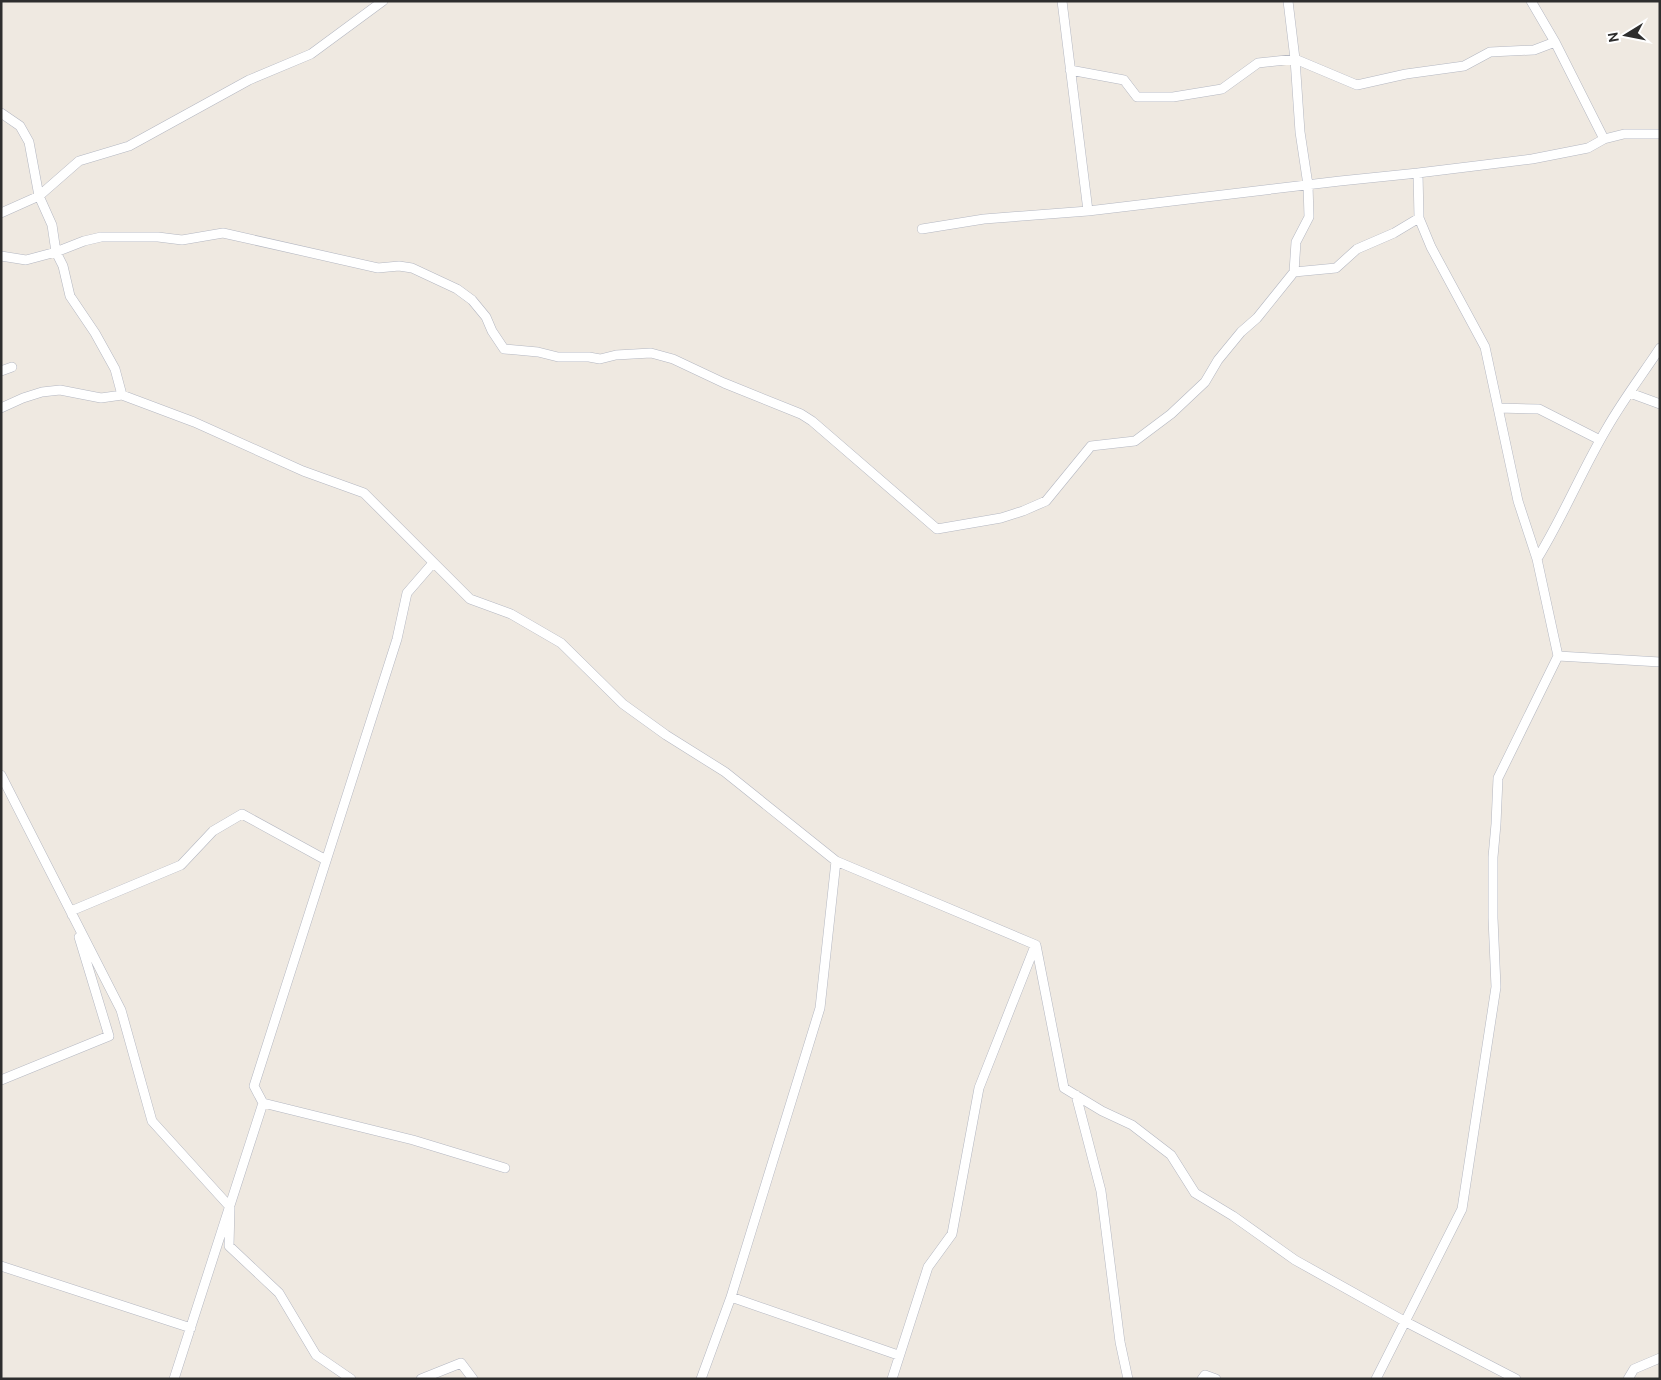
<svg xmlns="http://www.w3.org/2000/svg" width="1661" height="1380" viewBox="0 0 1661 1380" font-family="Cabin,sans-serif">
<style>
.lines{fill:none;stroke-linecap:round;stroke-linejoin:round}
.minor-casing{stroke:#b4b7c1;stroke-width:10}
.minor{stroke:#fff;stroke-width:9}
</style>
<rect width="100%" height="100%" fill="#efe9e1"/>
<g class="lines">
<defs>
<path id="minor" d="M1062,1L1088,211L1340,181L1418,173
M1288,1L1295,59L1300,132L1308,185L1309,217L1296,242L1294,272
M1531,1L1555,42L1604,139
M1070,70L1124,80L1137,97H1173L1222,89L1258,63L1295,59L1357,85L1406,74L1464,66L1490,52L1534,50L1555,42
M1,113L20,126L29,142L39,196L52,225L56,252L63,266L70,296L95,333L115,369L122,395L194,422L303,471L364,493L470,599L511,614L561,643L623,704L666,735L725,772L836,861L1036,945L1064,1088L1102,1111L1132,1125L1171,1155L1195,1193L1233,1216L1295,1260L1406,1322L1516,1379
M1,213L39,196L79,161L129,146L249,80L311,54L383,1
M1419,218L1431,247L1485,347L1518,501L1537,559
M922,229L984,219L1088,211
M1,256L26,260L56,252L84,241L101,237H158L182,240L223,233L378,268L399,266L412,268L457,289L472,300L486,317L492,331L504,349L538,352L558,357H589L600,359L616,355L651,353L673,359L724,383L801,414L812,421L937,529L1001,518L1023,511L1046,501L1091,446L1135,441L1171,414L1205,382L1218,360L1241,332L1257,318L1294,272L1336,268L1357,249L1394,233L1419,218L1418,173L1532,159L1588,148L1604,139L1624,134H1660
M1,371L12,367
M1630,393L1660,404
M1,408L23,398L42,392L60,390L101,398L122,395
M1498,408L1539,409L1600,440
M1558,656L1660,662
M1,775L121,1010L152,1121L230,1207L229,1246L279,1293L316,1355L351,1379
M72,915L71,911L181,865L213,831L242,814L326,860
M1,1080L109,1036L79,937
M1076,1095L1101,1191L1120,1342L1128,1379
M263,1103L254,1086L397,639L407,593L433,563
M1,1266L191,1328
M731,1297L898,1355
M174,1379L263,1103L413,1140L505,1168
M421,1379L461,1363L473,1379
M701,1379L731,1297L820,1008L836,861
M892,1379L928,1267L952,1234L979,1088L1035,946
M1202,1379L1205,1375L1216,1379
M1376,1379L1462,1209L1496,987L1493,918V857L1496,824L1498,778L1558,656L1537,559C1563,517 1582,470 1607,428C1623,400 1642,375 1660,348
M1628,1379L1634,1369L1660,1358"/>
</defs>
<use href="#minor" class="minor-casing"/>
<use href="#minor" class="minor"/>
</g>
<rect width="1661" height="1380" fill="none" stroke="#2e2e2e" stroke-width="5"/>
<g transform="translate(1626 35) rotate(260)" stroke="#ffffff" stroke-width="4" paint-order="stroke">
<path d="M0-4L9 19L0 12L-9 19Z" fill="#2e2e2e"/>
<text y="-8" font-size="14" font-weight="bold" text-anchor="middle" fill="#2e2e2e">N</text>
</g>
</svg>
